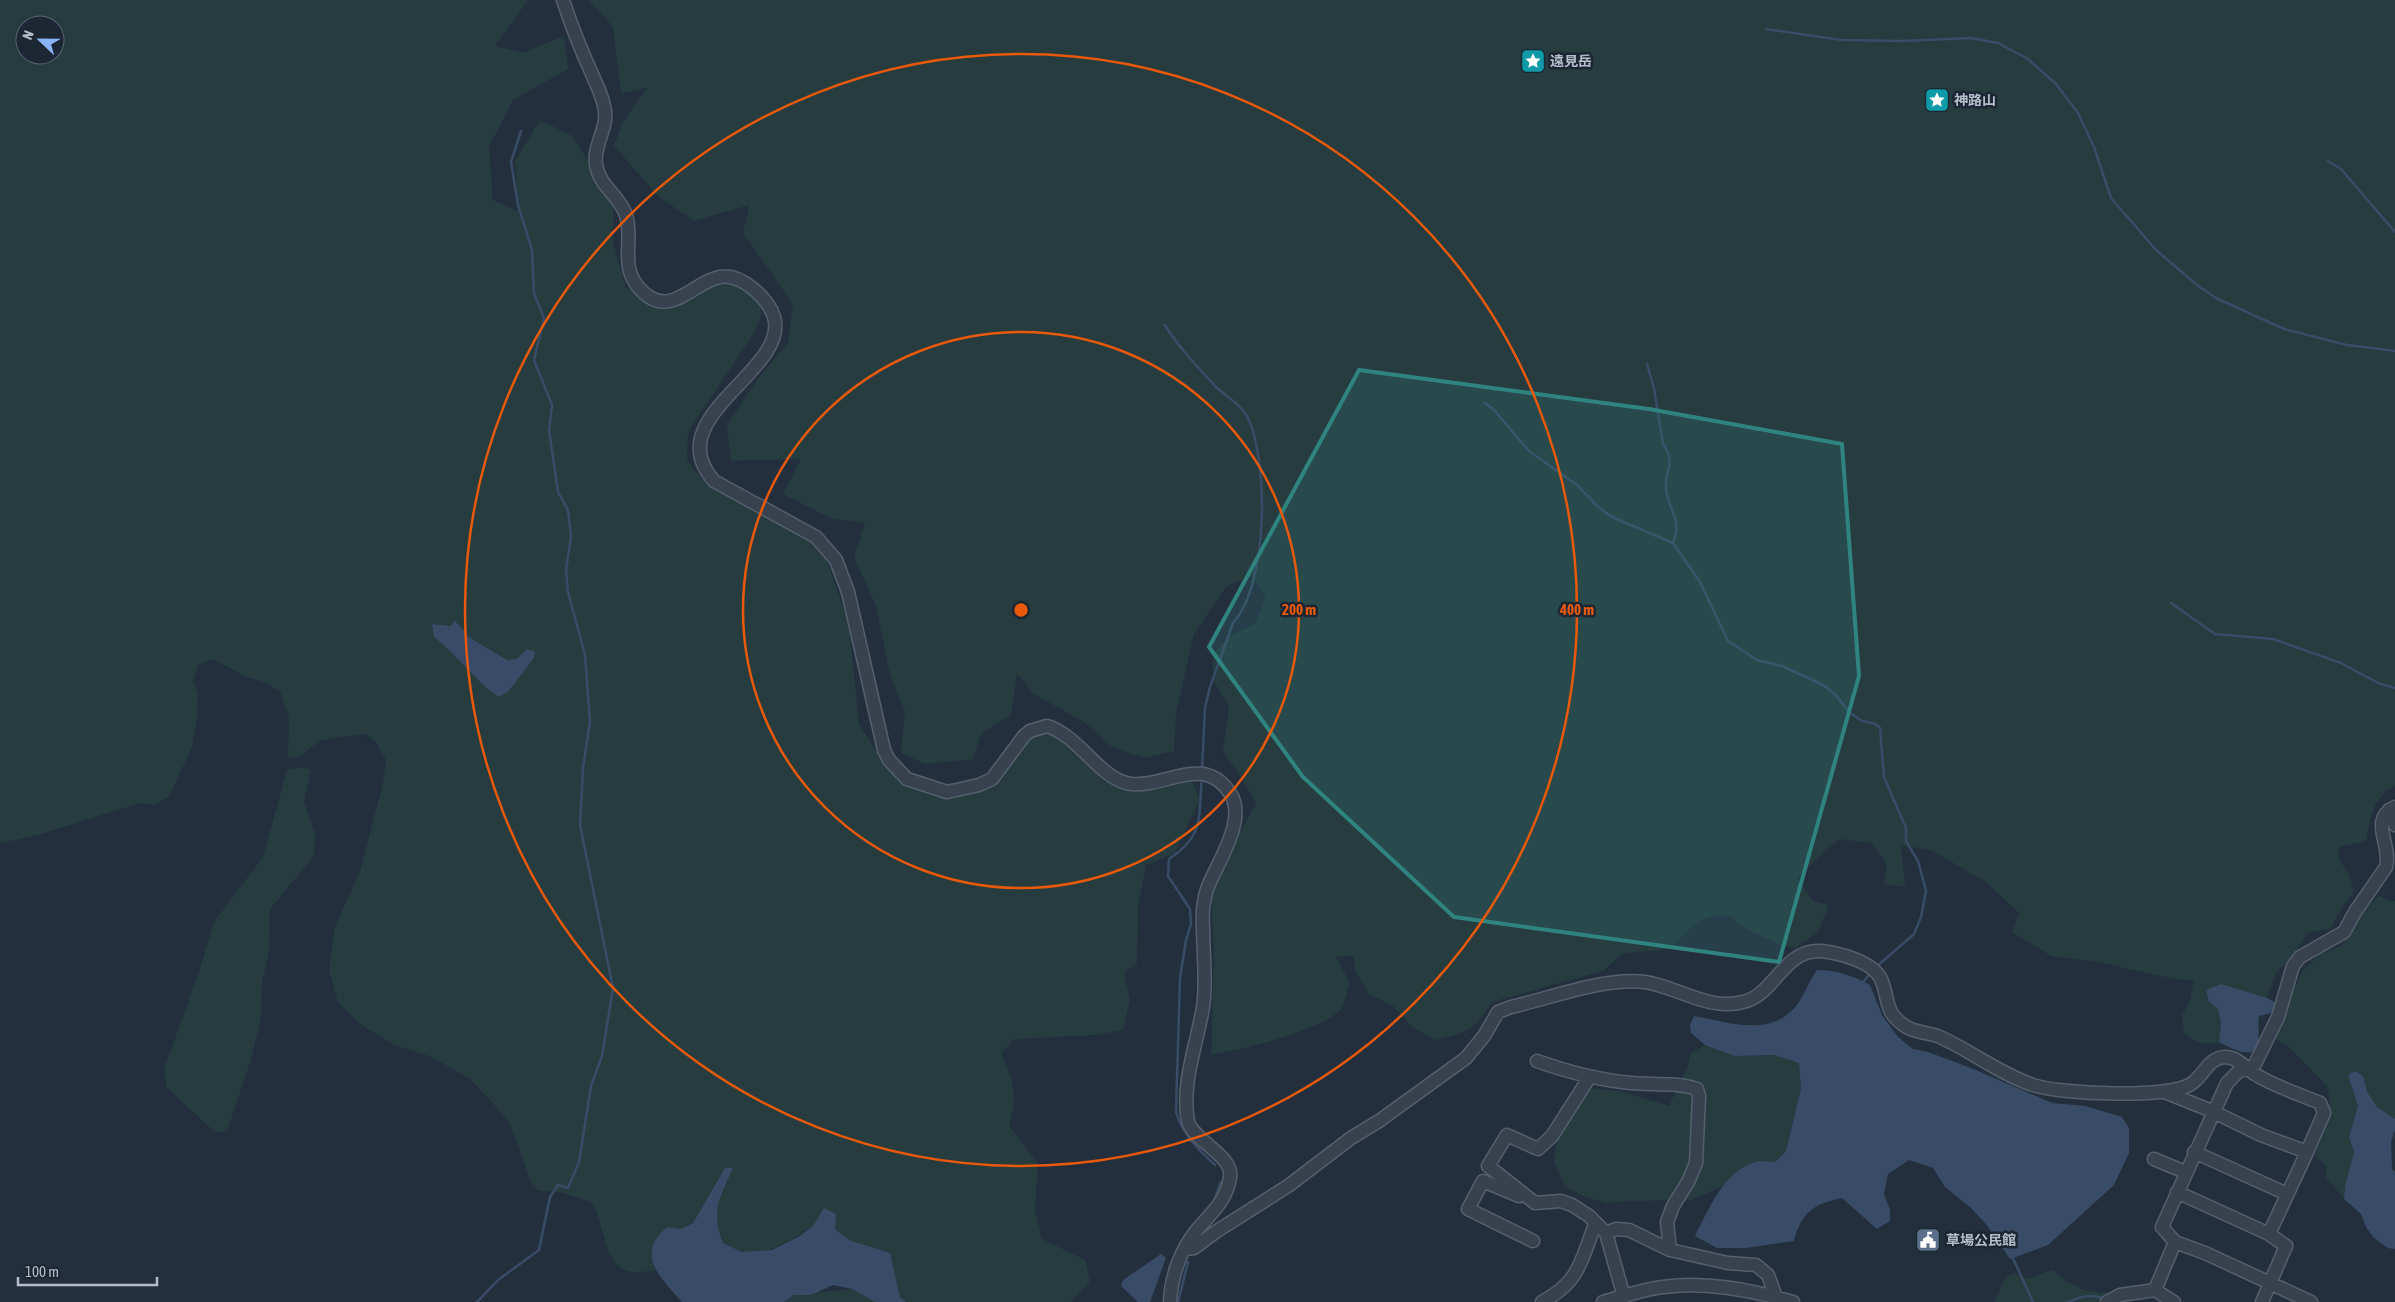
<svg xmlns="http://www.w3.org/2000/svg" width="2395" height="1302" viewBox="0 0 2395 1302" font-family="'Asap Condensed','Noto Sans JP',sans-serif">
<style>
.green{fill:#263c3f;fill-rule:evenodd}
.water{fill:#394c67}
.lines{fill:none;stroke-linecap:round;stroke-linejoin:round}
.stream{stroke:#394c67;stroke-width:2.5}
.minor-casing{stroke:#565f6c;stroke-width:15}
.minor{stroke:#38414e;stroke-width:12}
.marked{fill:#308480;fill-opacity:0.2;stroke:#308480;stroke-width:4;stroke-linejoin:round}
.ring{fill:none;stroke:#e8590c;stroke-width:2.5}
.labels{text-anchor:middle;stroke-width:5;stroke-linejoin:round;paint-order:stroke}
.poi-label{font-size:14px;font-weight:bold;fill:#b4bcc9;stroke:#1d2633;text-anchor:start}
.centre{fill:#e8590c;stroke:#1d2633;stroke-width:2.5}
.ring-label{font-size:15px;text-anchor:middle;font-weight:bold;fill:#e8590c;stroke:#1d2633;stroke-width:5;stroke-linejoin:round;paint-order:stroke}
</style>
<rect width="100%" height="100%" fill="#242f3e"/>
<path class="green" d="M0,0H528L495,46L523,53L564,36L568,69L513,100L489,147L493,200L518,211L515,161L540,120L572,136L614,201L613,242L626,288L664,302L721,277L747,287L763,307L756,330L688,432L687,460L706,484L815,540L828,563L849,625L859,724L881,758L948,794L997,781L1017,752L1039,731L1059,727L1106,768L1133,782L1188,773L1200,799L1175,853L1146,865L1138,906L1137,963L1124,973L1130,1000L1123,1030L1095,1035L1014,1039L1001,1054C1015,1084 1018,1094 1009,1126L1038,1164L1035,1211L1042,1239L1085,1260L1090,1281L1071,1302H906L900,1297L890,1253L849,1240L835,1229L813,1225C796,1238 763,1259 741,1251C735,1249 729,1245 723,1243C708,1202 722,1203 732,1168H725L693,1223L681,1229L666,1227L651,1251L655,1271C647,1271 633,1273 627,1271C603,1263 604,1221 592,1202L559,1192L539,1191L532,1185L509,1121L471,1080L432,1057L394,1045L363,1026L338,1003L329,970L335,926L360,872L383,783L386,760L375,741L365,734L321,740L297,758L288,757L289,717L280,692L264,682L247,677L213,659L198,665L193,681L198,694L197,718L192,747L169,797L154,805L140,803L38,835L0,843ZM25,25H55V55H25Z
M589,0H2395V786C2373,796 2370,820 2366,841L2339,847L2338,858L2349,874L2354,892L2343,905L2331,928L2308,933L2294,954L2276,973L2267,998L2243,993L2228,986L2210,1002L2218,1008L2221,1023L2219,1042C2204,1046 2196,1043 2184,1033L2182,1015L2190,1001L2194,981L2175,979L2097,962L2051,956L2012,932L2019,913L1986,882L1931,850L1901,845L1905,887L1884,884L1887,864L1872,843L1839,839L1797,877L1813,901L1829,905L1818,932L1796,948L1782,946L1741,926L1731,916L1716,915L1697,922L1669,949L1622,954L1603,971L1492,1002C1474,1030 1468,1033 1436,1040L1412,1027L1393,1006L1369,994L1356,972L1353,956L1336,957L1350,983C1347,991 1345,1002 1341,1009C1324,1030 1239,1051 1211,1054L1214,952L1211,887L1256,803L1236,769L1223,751L1229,706L1213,680V654L1230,636L1255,624L1266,597L1252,576L1227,586L1194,634L1176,713L1174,751L1144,758L1112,747L1084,722L1034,694L1017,674L1011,715L981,734L973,759L925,764L901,753L905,711L890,675L876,606L854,557L865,523L832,519L783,494L801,459L731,461L727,425L759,377L788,343L793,304L743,233L749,205L694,221L659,197L614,146L623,122L647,88L621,93L613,27Z
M303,767L311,770L304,802L315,833L314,856L270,909L269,953L262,982L261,1018L250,1062L227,1131L216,1133L167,1088L164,1069L199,972L214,922L263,857L287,770Z
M2379,896L2390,901H2395V1119L2377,1107L2367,1091L2363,1076L2355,1093L2358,1106L2349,1137L2354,1152L2345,1186L2344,1199L2326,1177V1166L2315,1155L2323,1135L2330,1100L2327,1086L2288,1046L2274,1038L2293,990L2303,971L2319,955L2341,946L2365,909Z
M1705,1045L1734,1056L1775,1055L1799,1063L1801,1088L1786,1151L1774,1162H1755L1730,1178L1723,1186L1691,1200L1627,1201L1606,1203L1585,1197L1565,1187L1554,1162L1557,1136L1589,1088L1619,1091L1669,1106L1688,1065L1691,1053Z
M2052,1270C2074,1287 2084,1294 2113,1292L2096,1302H1994L2006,1276L2015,1273L2026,1279Z
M852,1289L875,1302H784L794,1295Z"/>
<path class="water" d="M455,621L470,638L507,660L517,659L527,649L535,652L534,658L508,692L498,697C473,679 458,655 434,637L432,624L450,626Z
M1817,970C1837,970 1853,976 1870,985L1882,1015L1898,1037L1913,1049L1928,1052L1971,1068L2052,1103L2085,1106L2122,1117L2129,1128V1153L2114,1185L2048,1245L2010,1259L1986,1224L1970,1207L1945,1187L1933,1168L1909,1160L1888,1174L1884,1194L1890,1210V1221L1877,1229L1842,1198C1813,1204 1801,1213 1794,1241L1746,1248H1717L1695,1236C1709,1209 1723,1172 1755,1162C1760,1160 1769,1162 1775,1162L1786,1151L1801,1088L1799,1063L1774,1055L1734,1056L1705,1045L1691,1033L1690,1025L1694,1016C1727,1022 1770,1038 1796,1006C1804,996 1809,981 1817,970Z
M2221,984L2267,998L2278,1004L2271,1013L2259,1016C2257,1025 2260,1035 2258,1044C2254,1062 2229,1047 2219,1042L2221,1023L2218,1009L2209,1002L2206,990Z
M2355,1071L2363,1076L2367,1091L2377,1107L2395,1119V1130L2391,1142L2392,1169L2395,1172V1249L2388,1248L2374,1238L2366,1227L2361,1214L2344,1199L2345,1186L2354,1152L2349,1137L2358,1106L2348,1075Z
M725,1168H733C720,1199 710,1209 723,1243L742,1252L772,1250L798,1237L813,1226L824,1208L836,1214L835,1229L849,1240L890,1253L900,1297L906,1302H875L852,1289L833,1285L811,1295H794L784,1302H682C661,1278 634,1255 667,1227L681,1229L693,1223Z
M1161,1254L1166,1258L1150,1302H1138L1121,1286L1123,1280Z"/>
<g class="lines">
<path class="stream" d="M1766,29L1842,40L1902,41L1971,38L1998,43L2028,59L2056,84L2078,113L2094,147L2111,198L2156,250L2197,285L2216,298L2284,329L2347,345L2395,351
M2328,161L2341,169L2395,232
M1165,325C1178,347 1198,367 1215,386C1225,396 1242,405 1248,418C1269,463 1268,585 1233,623L1210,687L1205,708L1202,770
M1647,364L1654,388L1663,444C1677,464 1664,471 1666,489C1668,512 1683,516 1673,543L1700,582L1728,641L1757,660L1782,666L1823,685L1835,694L1849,712L1862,721L1876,724L1880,728L1884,777L1906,828V841L1918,861L1926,891L1921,917L1914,934L1875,968
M1485,403L1495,411L1529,451L1577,485L1597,506L1612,517L1673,543
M2171,603L2215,634L2273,639L2341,663L2378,683L2395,688
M1202,778C1198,818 1205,835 1169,859L1168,876L1190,909L1191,924L1186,940L1180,978L1176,1112C1183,1135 1197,1148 1215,1165
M1862,983L1870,974
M1196,1223L1214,1201L1221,1182
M2012,1256L2033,1302
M477,1302L498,1280L539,1250L550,1197L558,1185L568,1188L579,1162L591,1086L602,1056L613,988L580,825L583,768L590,722L585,655L568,592L566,570L571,536L568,510L558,492L549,430L552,405L534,360L544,318L534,294L532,250L518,205L511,162L521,131
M1178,1302L1188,1262
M2068,1302C2079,1297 2093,1293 2104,1299"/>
<defs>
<path id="minor" d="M563,0C571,25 581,50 592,74C596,84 602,95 604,106C610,127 593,143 596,164C598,185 620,196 626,215C634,240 619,265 639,288C669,322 692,282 720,277C741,273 768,298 774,317C790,371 657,417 714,481L816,537L836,560L848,592L884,750L889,760L907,779L947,792L979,785L992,779L1024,736L1030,731L1047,726C1080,736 1100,780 1131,784C1166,788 1203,753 1230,793C1248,819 1217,863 1207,889C1203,902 1202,914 1203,927C1203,953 1207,982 1203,1007C1197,1044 1181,1084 1188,1121C1192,1140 1234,1156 1230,1177C1227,1201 1210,1214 1196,1231C1180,1251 1171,1277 1170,1302
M2389,810L2395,825
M1537,1061C1568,1072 1598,1080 1631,1083C1653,1085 1676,1082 1697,1089L1699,1096L1696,1163L1688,1182L1673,1206L1667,1222L1670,1250
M1589,1078L1552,1136L1538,1149L1507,1135L1488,1166L1535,1203L1561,1201L1572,1205L1589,1216L1606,1233L1624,1297
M2167,1093L2212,1111L2261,1135L2307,1152L2269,1234L2286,1246L2262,1302
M2194,1152L2287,1194
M2154,1159L2185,1172
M2177,1192L2269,1234
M1519,1196L1483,1181L1468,1209L1533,1241
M1606,1233L1616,1229L1629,1230L1670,1250L1728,1263L1756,1265L1768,1275L1776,1297
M1185,1249L1194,1248L1217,1231L1288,1186L1351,1138L1379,1121L1466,1058L1484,1036L1498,1012L1511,1007C1551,998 1604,977 1645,982C1678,987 1708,1011 1743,1002C1775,995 1783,949 1821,951C1839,953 1872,961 1881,979C1890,1000 1883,1011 1905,1026C1914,1033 1929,1032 1940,1037C1971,1051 2000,1074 2033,1085C2059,1094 2169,1099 2191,1084C2204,1076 2208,1057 2226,1057C2238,1058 2245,1067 2253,1073C2273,1086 2299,1094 2320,1103L2324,1113L2307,1152
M2155,1290L2175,1242
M2155,1290L2174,1302
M1542,1302C1579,1282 1581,1262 1595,1224
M1603,1302C1622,1297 1643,1289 1663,1287C1706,1281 1751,1290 1793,1302
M2107,1302L2120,1295L2155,1290
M2311,1302L2205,1253L2175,1242L2162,1227L2227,1083L2239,1071L2249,1069L2255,1064L2278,1017L2293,966L2300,957L2344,932L2355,912L2386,867C2392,844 2368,820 2395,807"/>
</defs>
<use href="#minor" class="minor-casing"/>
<use href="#minor" class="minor"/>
</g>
<path class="marked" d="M1359,370L1649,409L1842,444L1859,676L1779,962L1454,917L1303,777L1209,647Z"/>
<g class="ring">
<circle cx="1021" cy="610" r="278"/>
<circle cx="1021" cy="610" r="556"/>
</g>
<defs>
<symbol id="sight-square" viewBox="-11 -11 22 22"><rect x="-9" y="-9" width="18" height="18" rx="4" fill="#0f9aa8" stroke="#1d2633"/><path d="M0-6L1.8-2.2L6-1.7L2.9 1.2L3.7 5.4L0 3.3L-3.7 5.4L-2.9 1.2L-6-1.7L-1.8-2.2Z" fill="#fff"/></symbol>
<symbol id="civic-square" viewBox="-11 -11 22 22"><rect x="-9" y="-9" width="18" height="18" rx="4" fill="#5c6f8a" stroke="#1d2633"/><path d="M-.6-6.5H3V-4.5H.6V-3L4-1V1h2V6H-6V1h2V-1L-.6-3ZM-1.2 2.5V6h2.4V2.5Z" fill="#fff"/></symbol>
</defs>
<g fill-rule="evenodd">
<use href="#sight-square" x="1519" y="47" width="28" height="28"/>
<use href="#sight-square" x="1923" y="86" width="28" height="28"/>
<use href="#civic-square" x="1914" y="1226" width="28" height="28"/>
</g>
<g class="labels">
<g class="poi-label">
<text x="1550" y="66">遠見岳</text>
<text x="1954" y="105">神路山</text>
<text x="1946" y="1245">草場公民館</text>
</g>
</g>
<circle cx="1021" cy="610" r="8" class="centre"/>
<g class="ring-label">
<text x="1299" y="615">200 m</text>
<text x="1577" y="615">400 m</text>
</g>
<g transform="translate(40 40) rotate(292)"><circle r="24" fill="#1d2633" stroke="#59626f"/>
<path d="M0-4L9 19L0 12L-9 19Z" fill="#8ab4f8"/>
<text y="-8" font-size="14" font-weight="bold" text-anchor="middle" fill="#b4bcc9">N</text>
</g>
<path d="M18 1277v8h139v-8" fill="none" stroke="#b4bcc9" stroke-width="2.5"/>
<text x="25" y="1277" font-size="15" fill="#b4bcc9" stroke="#1d2633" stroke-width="4" paint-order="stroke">100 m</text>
</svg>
